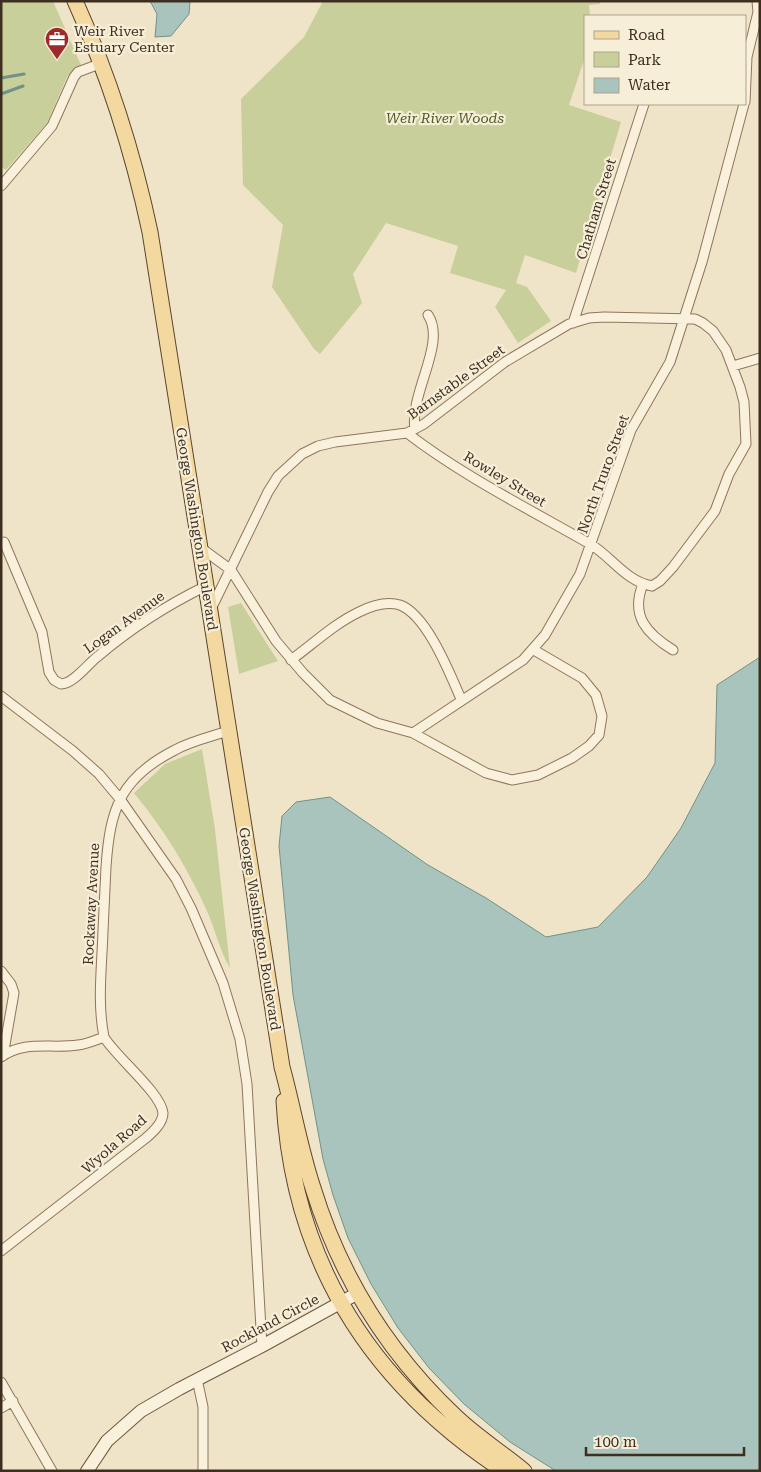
<svg xmlns="http://www.w3.org/2000/svg" width="761" height="1472" viewBox="0 0 761 1472" font-family="'Roboto Serif',serif">
<style>
.green{fill:#c9cf9b}
.water{fill:#a9c4bc;stroke:#6f938a}
.lines{fill:none;stroke-linecap:round;stroke-linejoin:round}
.stream{stroke:#6f938a;stroke-width:3}
.street-casing{stroke:#8d765c;stroke-width:11}
.secondary-casing{stroke:#6f573f;stroke-width:14}
.primary-casing{stroke:#5b4430;stroke-width:17}
.street{stroke:#faf1dc;stroke-width:9}
.secondary{stroke:#faf1dc;stroke-width:12}
.primary{stroke:#f3d9a0;stroke-width:15}
.labels{text-anchor:middle;stroke-width:4.5;stroke-linejoin:round;paint-order:stroke}
.poi-label{font-size:14px;fill:#3d2e20;stroke:#f7eed8;text-anchor:start}
.park-label{font-size:14px;font-style:italic;fill:#4d5a26;stroke:#f7eed8}
.street-label{font-size:14px;fill:#3d2e20;stroke:#f7eed8}
</style>
<rect width="100%" height="100%" fill="#f0e4c8"/>
<path class="green" d="M1,1H53L81,65L72,71L67,77L47,123L6,170L1,167Z
M323,1H600V4L589,5L590,16H585V57L569,105L621,122L576,273L525,255L516,283L527,287L551,321L518,343L495,307L506,290L450,273L458,246L386,223L353,274L362,303L320,354L314,349L272,287L283,225L243,185L241,99L304,37Z
M241,603L278,661L239,674L228,607Z
M202,749L215,829L230,968C220,952 215,929 207,911C188,869 164,829 134,793L165,764Z"/>
<path class="water" d="M150,1H190L189,14L171,36L155,37L157,14Z
M760,657V1471H556L510,1442L464,1404L429,1368L398,1328L371,1284L348,1238L333,1195L323,1159L293,995L279,846L282,816L296,802L330,797L428,865L486,898L546,937L598,927L647,877L681,828L715,763L717,685Z"/>
<g class="lines">
<path class="stream" d="M1,78L24,74
M1,94L23,86"/>
<defs>
<path id="street" d="M745,102L747,57L758,12L757,1
M1,186L52,126L74,77L78,72L102,63
M573,323L644,104
M733,366L760,358
M415,429C409,394 447,343 428,315
M4,542L42,632L49,672L54,680L61,684C73,684 87,665 97,657C130,629 167,605 206,586
M201,548L231,570L276,641L303,673L330,700L377,723L413,733L486,773L512,780L538,775L572,758L589,746L599,735L602,716L596,695L582,678L534,650
M643,584C630,616 647,634 673,650
M211,609L268,492L278,476L302,454L318,446L335,442L407,433L424,424L505,362L569,324L589,318L604,317L695,319L703,323L713,331L726,350L740,387L744,402L746,444L729,474L715,511L673,567L660,581L652,586C625,581 611,556 590,544C529,509 463,476 407,433
M291,660C313,644 334,624 359,612C371,606 386,601 400,605C427,615 450,674 461,699
M1,696L73,751L99,774L120,799L176,879L191,908L223,983L240,1039L247,1084L262,1346
M413,733L523,660L545,635L580,574L631,430L670,362L702,262L744,104
M1,971L11,984L14,993L3,1056
M1,1057C24,1040 51,1049 78,1045C87,1044 96,1040 104,1037C97,1002 102,966 103,931C104,909 105,888 106,867C110,809 120,778 175,750C191,741 210,737 228,731
M1,1251L146,1138C153,1132 163,1123 163,1113C161,1093 116,1057 104,1037
M197,1379L203,1407V1471
M1,1382L52,1471
M1,1408L13,1401"/>
<path id="secondary" d="M87,1471L107,1441L141,1411L179,1389L262,1346L358,1293"/>
<path id="primary" d="M75,1C109,76 133,152 150,232L282,1067C293,1107 300,1149 313,1188C340,1276 389,1354 456,1417C477,1437 501,1452 524,1471
M284,1101C293,1262 370,1383 504,1471"/>
</defs>
<use href="#street" class="street-casing"/>
<use href="#secondary" class="secondary-casing"/>
<use href="#primary" class="primary-casing"/>
<use href="#street" class="street"/>
<use href="#secondary" class="secondary"/>
<use href="#primary" class="primary"/>
</g>
<defs>
<symbol id="office-pin" viewBox="-11 -11 22 30"><path d="M0 17L-7.5 6A9.5 9.5 0 1 1 7.5 6Z" fill="#9e2a2b" stroke="#f7eed8"/><path d="M-6-3h4V-5.5h4V-3h4V5H-6ZM-1-4.5V-3h2v-1.5ZM-6 0V1H6V0Z" fill="#fff"/></symbol>
</defs>
<g fill-rule="evenodd">
<use href="#office-pin" x="43" y="25" width="28" height="38"/>
</g>
<g class="labels">
<g class="poi-label">
<text x="74" y="36">Weir River<tspan x="74" dy="16">Estuary Center</tspan></text>
</g>
<g class="park-label">
<text x="445" y="123">Weir River Woods</text>
</g>
<g class="street-label">
<text transform="translate(596 209) rotate(-73)" y="5">Chatham Street</text>
<text transform="translate(456 382) rotate(-36)" y="5">Barnstable Street</text>
<text transform="translate(603 474) rotate(-70)" y="5">North Truro Street</text>
<text transform="translate(505 479) rotate(31)" y="5">Rowley Street</text>
<text transform="translate(197 529) rotate(81)" y="5">George Washington Boulevard</text>
<text transform="translate(124 622) rotate(-36)" y="5">Logan Avenue</text>
<text transform="translate(91 904) rotate(-87)" y="5">Rockaway Avenue</text>
<text transform="translate(260 929) rotate(81)" y="5">George Washington Boulevard</text>
<text transform="translate(114 1144) rotate(-41)" y="5">Wyola Road</text>
<text transform="translate(270 1323) rotate(-28)" y="5">Rockland Circle</text>
</g>
</g>
<rect width="761" height="1472" fill="none" stroke="#3d2e20" stroke-width="5"/>
<rect x="584" y="15" width="162" height="90" fill="#f7eed8" stroke="#ada18e"/>
<rect x="594" y="31" width="25" height="8" fill="#f3d9a0" stroke="#ada18e"/>
<text x="628" y="40" font-size="15" fill="#3d2e20">Road</text>
<rect x="594" y="52" width="25" height="15" fill="#c9cf9b" stroke="#ada18e"/>
<text x="628" y="65" font-size="15" fill="#3d2e20">Park</text>
<rect x="594" y="78" width="25" height="15" fill="#a9c4bc" stroke="#ada18e"/>
<text x="628" y="90" font-size="15" fill="#3d2e20">Water</text>
<path d="M586 1447v8h158v-8" fill="none" stroke="#3d2e20" stroke-width="2.5"/>
<text x="594" y="1447" font-size="15" fill="#3d2e20" stroke="#f7eed8" stroke-width="4" paint-order="stroke">100 m</text>
</svg>
